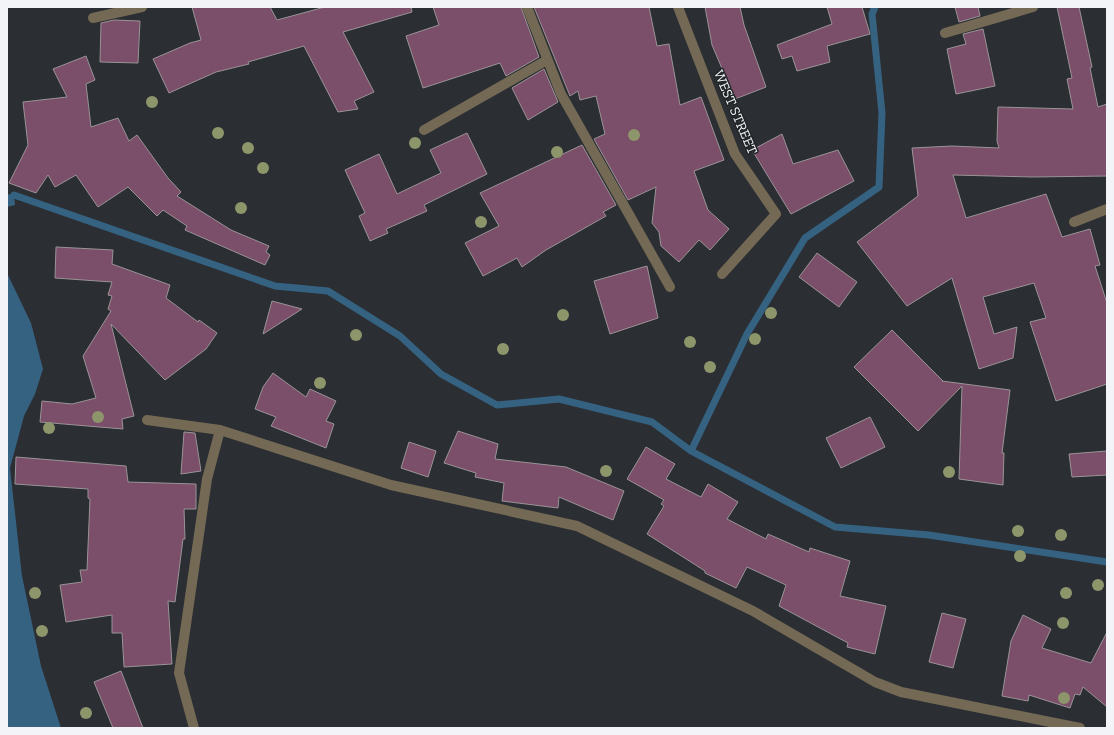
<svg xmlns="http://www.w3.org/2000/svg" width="1114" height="735" viewBox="0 0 1114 735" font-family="'Zilla Slab',serif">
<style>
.water{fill:#366282}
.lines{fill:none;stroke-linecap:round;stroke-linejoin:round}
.stream{stroke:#366282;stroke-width:7}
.building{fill:#7b4e6a;stroke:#9a9497}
.minor{stroke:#736955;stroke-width:10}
.tree{fill:#8d956b}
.labels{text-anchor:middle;stroke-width:3;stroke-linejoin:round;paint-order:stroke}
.street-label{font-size:14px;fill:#f2f4f7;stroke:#212528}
</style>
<rect width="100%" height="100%" fill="#2b2e32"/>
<path class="water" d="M7,194L14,195L15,205L7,207Z
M7,273L31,323L43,369L35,394L24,416L10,468L22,576L41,666L61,728H7Z"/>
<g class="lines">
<path class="stream" d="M14,195L275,286L328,291L400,336L441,374L497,405L559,399L652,422L691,451L835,527L929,535L1107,562
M691,451L747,334L805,238L879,187L882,113L872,14L875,7"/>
</g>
<path class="building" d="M192,7H270L277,20L325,7H411L412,12L343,32L374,92L354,101L358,109L338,112L304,46L248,62L249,64L216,72L169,93L153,59L190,43L201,40Z
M433,7H521L539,57L506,76L500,63L423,88L406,36L439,25Z
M534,7H649L657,46L669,44L680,105L701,97L724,160L694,171L708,210L729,229L710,250L699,240L679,262L661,246L659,232L652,223L656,187L628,200L594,139L605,134L596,96L580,100L578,91L570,96Z
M705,7H740L744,25L766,87L735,99L712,45Z
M827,7H862L870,34L827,46L830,62L797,71L792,56L782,59L777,45L832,24Z
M955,7H978L980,16L959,22Z
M1057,7H1079L1092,67L1090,68L1098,107L1107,104V176L1032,177L953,175L966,218L1046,194L1062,237L1090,229L1100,265L1095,266L1107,303V384L1056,401L1030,322L1046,318L1034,283L983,297L994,334L1017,327L1013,358L979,369L952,278L907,306L857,242L918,196L912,148L952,146L999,148L997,141L998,107L1073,109L1067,79L1072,78Z
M114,20L140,21L138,63L100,62L101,23Z
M983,29L995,86L956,94L947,49L966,44L963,34Z
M86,56L95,80L86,84L91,127L118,118L129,141L137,135L168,178L181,192L177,196L231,230L269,246L266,252L270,255L265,265L185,230L187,226L163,210L157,216L128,187L98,207L76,175L55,187L48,175L36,193L9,183L28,145L23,102L67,97L53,69Z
M544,69L558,102L528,120L512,88Z
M467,133L487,174L424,205L427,211L386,229L388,233L370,241L359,216L365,213L345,170L379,154L397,194L441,173L430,150Z
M782,134L793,164L838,150L854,181L791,214L752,150Z
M582,145L616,205L603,212L606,216L546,250L522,267L517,258L483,276L465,243L499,226L480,193Z
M56,247L113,250L112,264L170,285L166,298L198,322L199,320L217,333L206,349L165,380L111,324L134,416L122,419L123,429L40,422L42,401L72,404L96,398L83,356L111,311L108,309L112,296L108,295L112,282L55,278Z
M817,253L857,282L839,307L799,277Z
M647,266L658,318L610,334L594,281Z
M272,301L302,309L263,334Z
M892,330L943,381H942L1010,390L1002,453H1004L1003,485L959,479L962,386L918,431L854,367Z
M273,373L306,397L310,389L336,401L326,421L334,424L326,448L271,426L276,417L255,409L263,387Z
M870,417L885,447L841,468L826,438Z
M458,431L498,444L495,459L566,467L624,491L613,520L559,497L558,508L502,501L504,483L475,477L476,473L444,463Z
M184,432L195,433L201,471L181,474Z
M409,442L436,451L428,477L401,468Z
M646,447L675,464L666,479L701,497L708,484L738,502L727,519L766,539L768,534L809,552L810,548L850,561L840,596L886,606L875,654L847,647L848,643L779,606L786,585L747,567L736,588L705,573V571L647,534L664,506L661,504L664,500L627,479Z
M1107,451V475L1072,477L1069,454Z
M16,457L126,466L128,482L196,484V509H184L185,539H183L175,602L168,601L172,664L124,667L122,633H112V615L66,622L60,585L82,582L80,570H87L90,499L88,498V489L15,484Z
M942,613L966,619L953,668L929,662Z
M1023,615L1051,629L1042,648L1091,663L1107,632V707L1083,687L1080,695L1075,694L1070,708L1029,695L1028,701L1002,696L1011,641Z
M121,671L143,728H113L94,682Z"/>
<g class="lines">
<path class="minor" d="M527,7L561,94L670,287
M678,7L735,154L776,214L722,274
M93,18L142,7
M945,33L1033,7
M424,130L547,60
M1074,222L1107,209
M147,420L220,430L391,485L577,526L753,611L875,682L901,692L1080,728
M194,728L179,673L207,479L220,430"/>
</g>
<g class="tree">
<circle cx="152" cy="102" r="6"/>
<circle cx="218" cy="133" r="6"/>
<circle cx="634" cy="135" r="6"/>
<circle cx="415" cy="143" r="6"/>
<circle cx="248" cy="148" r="6"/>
<circle cx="557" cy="152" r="6"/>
<circle cx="263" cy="168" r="6"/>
<circle cx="241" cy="208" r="6"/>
<circle cx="481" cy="222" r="6"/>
<circle cx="771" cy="313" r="6"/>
<circle cx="563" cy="315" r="6"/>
<circle cx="356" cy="335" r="6"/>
<circle cx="755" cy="339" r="6"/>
<circle cx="690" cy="342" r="6"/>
<circle cx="503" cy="349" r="6"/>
<circle cx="710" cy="367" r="6"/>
<circle cx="320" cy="383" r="6"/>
<circle cx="98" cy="417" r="6"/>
<circle cx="49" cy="428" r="6"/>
<circle cx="606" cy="471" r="6"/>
<circle cx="949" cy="472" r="6"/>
<circle cx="1018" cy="531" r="6"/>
<circle cx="1061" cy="535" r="6"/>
<circle cx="1020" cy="556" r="6"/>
<circle cx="1098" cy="585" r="6"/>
<circle cx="35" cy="593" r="6"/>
<circle cx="1066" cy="593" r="6"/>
<circle cx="1063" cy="623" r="6"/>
<circle cx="42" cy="631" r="6"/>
<circle cx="1064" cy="698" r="6"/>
<circle cx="86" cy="713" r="6"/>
</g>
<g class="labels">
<g class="street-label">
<text transform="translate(736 112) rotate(67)" y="5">WEST STREET</text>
</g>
</g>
<rect width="1114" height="735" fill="none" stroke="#f2f4f7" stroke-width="16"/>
</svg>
